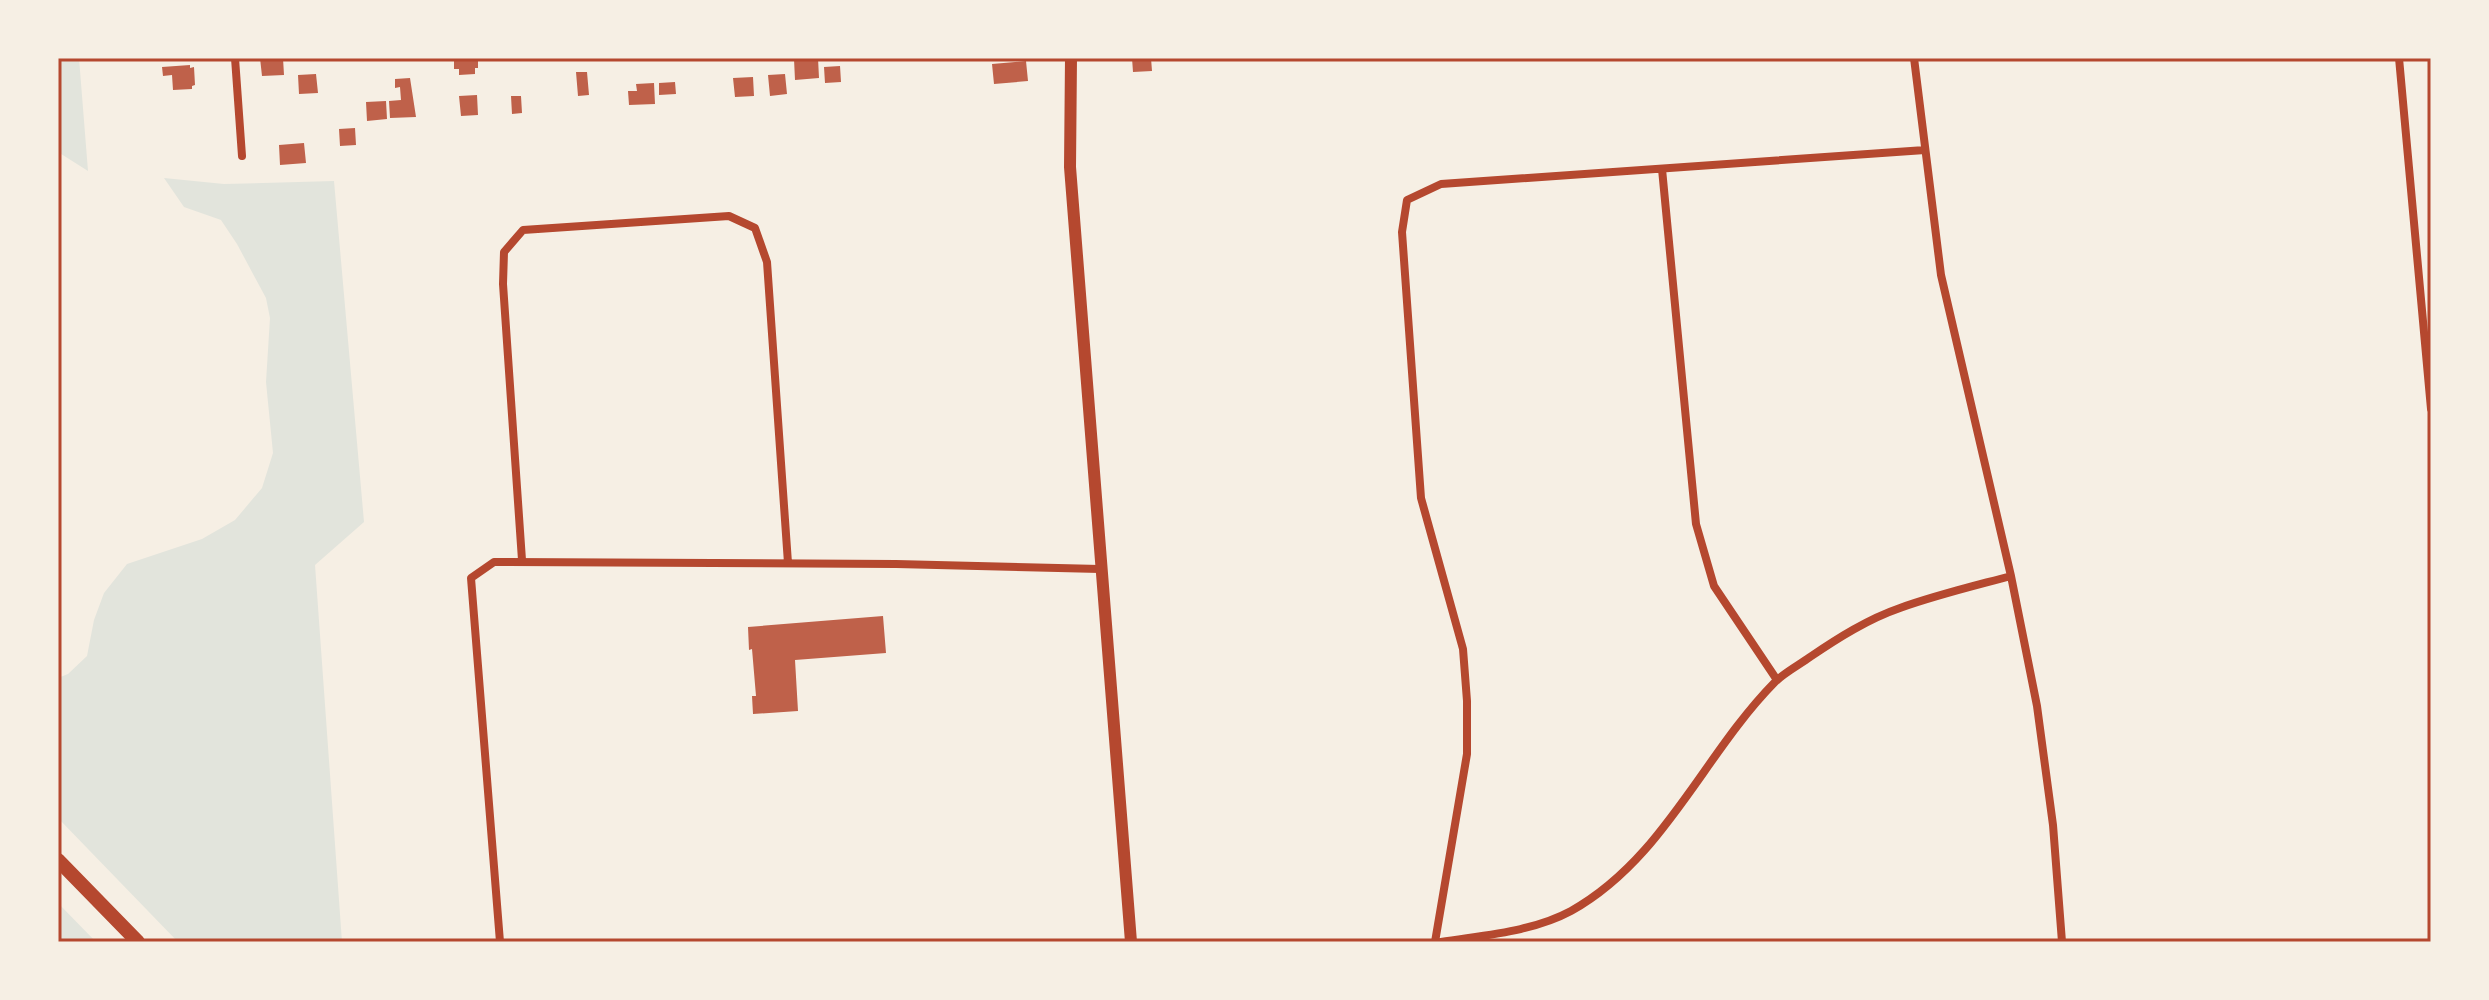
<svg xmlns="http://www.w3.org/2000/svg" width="2489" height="1000" viewBox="0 0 2489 1000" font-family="'Alegreya Sans',sans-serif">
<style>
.green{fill:#e2e4dc}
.building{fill:#bf614a}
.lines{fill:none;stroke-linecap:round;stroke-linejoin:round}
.minor{stroke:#b5482f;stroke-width:8}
.primary{stroke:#b5482f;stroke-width:12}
.motorway{stroke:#b5482f;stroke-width:14}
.neatline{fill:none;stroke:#b5482f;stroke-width:3}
</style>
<rect width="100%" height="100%" fill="#f6efe4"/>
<path class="green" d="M58,58H79L88,171L58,152Z
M164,178L224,184L334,181L364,522L315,565L342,942H178L58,818V678L68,674L87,656L94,620L104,593L127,564L202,539L235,520L262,488L273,453L266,382L270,318L266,298L237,244L221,220L184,207Z
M58,903L96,942H58Z"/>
<path class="building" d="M260,58H283L284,75L262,76Z
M454,58H478V68H475V74L459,75V69H454Z
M818,58L819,78L795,80L794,59Z
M1132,58H1151L1152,71L1133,72Z
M1026,61L1028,81L994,84L992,64Z
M190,65V68L194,67L195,85L192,86V89L173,90L172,75L163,76L162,67Z
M840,66L841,82L825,83L824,67Z
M576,72H587L589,95L578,96Z
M316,74L318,93L299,94L298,75Z
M785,74L787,94L770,96L768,75Z
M753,77L754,96L735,97L733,78Z
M410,78L416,117L390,118L389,101L401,100L400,87L395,88V79Z
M675,82L676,94L659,95V83Z
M654,83L655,104L629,105L628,91H637L636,84Z
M477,95L478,115L461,116L459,96Z
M511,96H521L522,113L512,114Z
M386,101L387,119L367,121L366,102Z
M355,128L356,145L340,146L339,129Z
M304,143L306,163L280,165L279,145Z
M883,616L886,653L795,660L798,711L753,714L752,696H756L752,649L749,650L748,627Z"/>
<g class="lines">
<path class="minor" d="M235,58L242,156
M1914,58L1941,275L2011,576L2037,706L2053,825L2062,942
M2399,58L2431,409
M1662,169L1696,524L1714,586L1777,680
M522,560L503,284L504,252L523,230L729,216L755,228L767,262L788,563
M500,942L471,578L494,562L896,564L1100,569
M1435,942L1467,754V701L1463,649L1421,498L1402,232L1407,200L1441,184L1925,150
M1441,942C1484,935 1532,932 1571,911C1664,859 1703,755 1775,682C1785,672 1799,665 1810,657C1838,638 1868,619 1900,608C1936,595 1974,586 2011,576"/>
<path class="primary" d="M1071,58L1070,167L1131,942"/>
<path class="motorway" d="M58,860L138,942"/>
</g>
<rect width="2489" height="1000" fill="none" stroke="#f6efe4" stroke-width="120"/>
<rect x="60" y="60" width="2369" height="880" class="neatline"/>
</svg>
